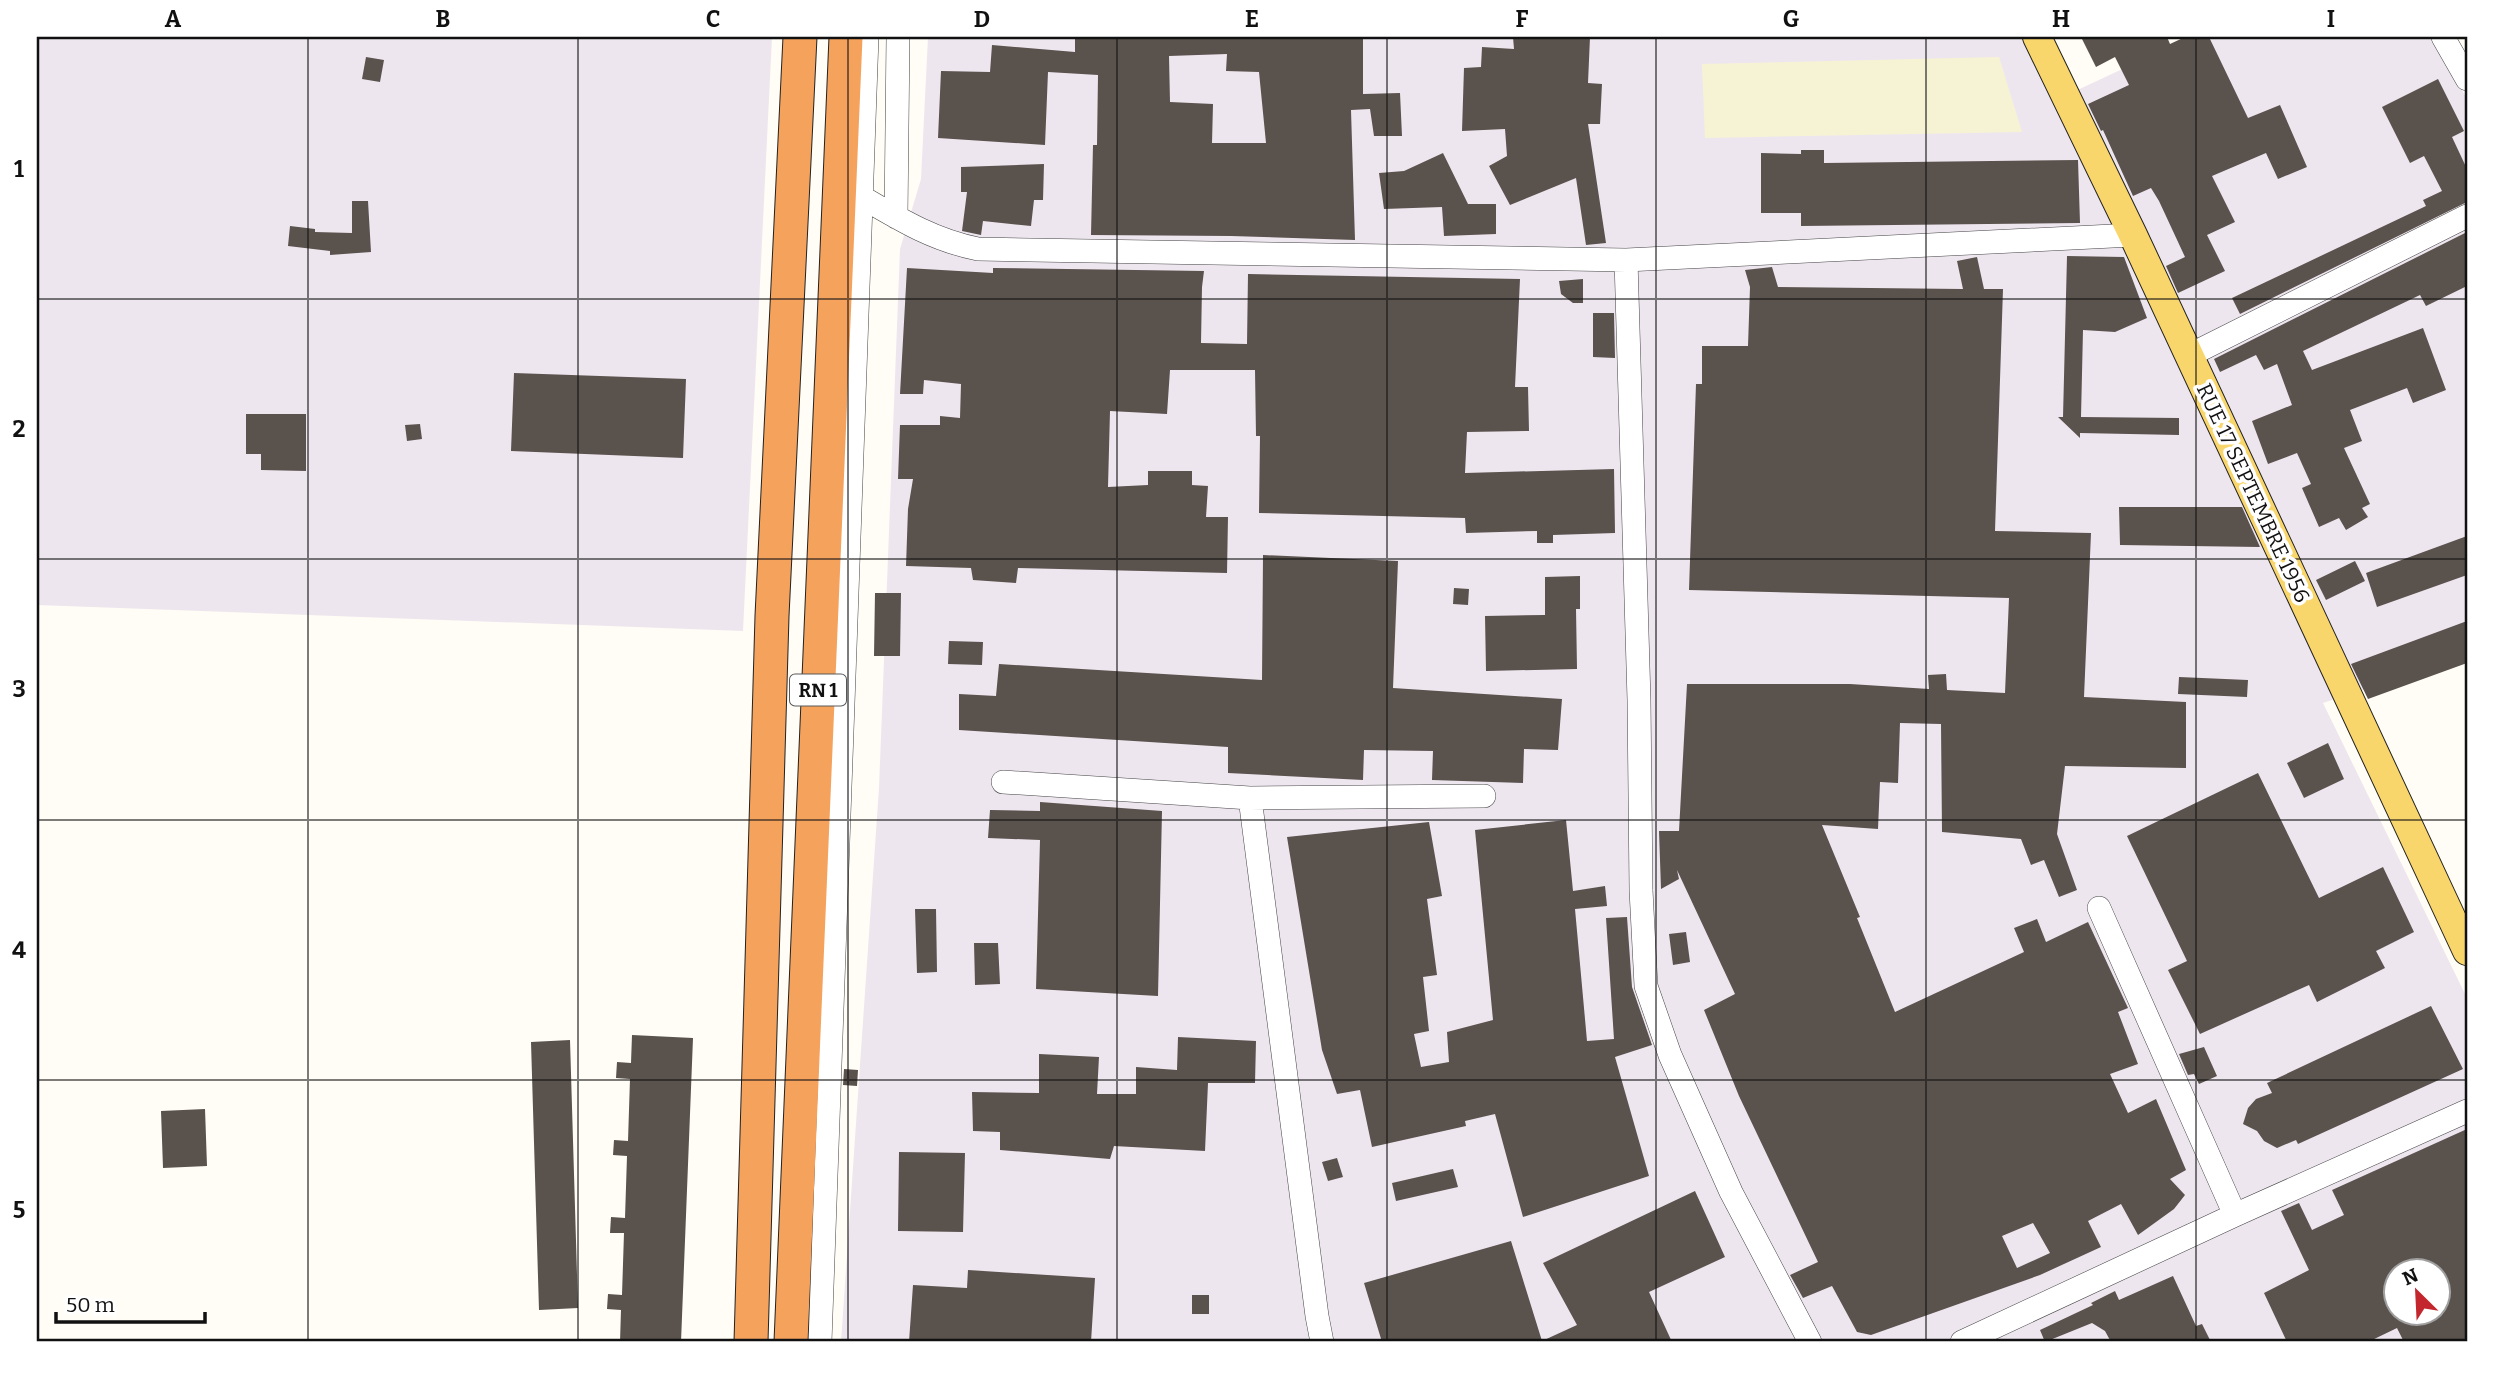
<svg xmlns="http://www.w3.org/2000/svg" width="2504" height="1379" viewBox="0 0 2504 1379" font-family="Bitter,serif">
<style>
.industrial{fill:#eee6ef;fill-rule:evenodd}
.farmland{fill:#f6f3d4}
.building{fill:#5a524d;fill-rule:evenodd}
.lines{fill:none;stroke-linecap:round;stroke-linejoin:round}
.minor-casing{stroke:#444;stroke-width:24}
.major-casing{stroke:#222;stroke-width:30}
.highway-casing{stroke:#222;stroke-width:35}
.minor{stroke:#fff;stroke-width:23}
.major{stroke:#f9d66b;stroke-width:28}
.highway{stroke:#f5a25d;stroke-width:33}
.grid{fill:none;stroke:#111;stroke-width:2;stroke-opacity:0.55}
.labels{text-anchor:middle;stroke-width:7;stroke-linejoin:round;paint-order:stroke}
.shield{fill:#fff;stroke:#585858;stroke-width:2}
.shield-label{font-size:19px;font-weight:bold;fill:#111}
.street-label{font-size:21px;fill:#111;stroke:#fff}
.neatline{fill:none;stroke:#111;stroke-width:2.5}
.grid-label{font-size:23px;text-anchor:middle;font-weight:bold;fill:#111}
</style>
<rect width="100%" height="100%" fill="#fffdf5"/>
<path class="industrial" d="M37,37H772L743,631L37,605Z
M928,37H2025L2056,100L2191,37H2432L2467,99V655L2323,703L2467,998V1342H841L879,788L900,249L921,179ZM2396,1270H2438V1312H2396Z"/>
<path class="farmland" d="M1999,57L2022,132L1705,138L1702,64Z"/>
<path class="building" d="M1075,37L1363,39V94L1400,93L1402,136H1374L1370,109L1351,110L1355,240L1231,236L1091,235L1093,145H1097L1098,75L1048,72L1045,145L938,138L941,71L990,72L992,45L1075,52ZM1227,54L1226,71L1259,72L1266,143H1212L1213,104L1170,102L1169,56Z
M1513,37H1590L1588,83L1602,84L1600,124H1588L1606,243L1586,245L1576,178L1510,205L1489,166L1507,156L1505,129L1462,131L1464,68L1481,67L1482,47L1514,49Z
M2081,37H2167L2170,44L2185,37H2209L2248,118L2280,105L2307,167L2278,179L2266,153L2212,176L2235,222L2207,235L2225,271L2178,293L2166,266L2185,257L2159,201L2151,188L2133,196L2103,130L2101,131L2088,104L2129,85L2115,57L2096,67Z
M366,57L384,60L380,82L362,79Z
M2438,79L2464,131L2452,137L2467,169V202L2240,314L2232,298L2426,206L2423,200L2442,191L2424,156L2410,163L2382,107Z
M1801,150H1824V163L2078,160L2080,223L1801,226V213H1761V153L1801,154Z
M1443,153L1468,204H1496V234L1444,236L1442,207L1384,209L1379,173L1404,171Z
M1044,164L1043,200H1034L1031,226L983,221L981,235L962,231L967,192H961V167Z
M352,201H368L371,252L330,255V251L288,246L290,226L315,229V232L352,233Z
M2467,232V286L2426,306L2420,295L2303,351L2312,370L2423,328L2446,390L2413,403L2407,388L2350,410L2362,441L2344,448L2370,504L2362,508L2368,517L2346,530L2339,518L2319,527L2302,488L2311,484L2297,453L2268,464L2252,421L2292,405L2277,364L2264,370L2256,355L2220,372L2214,359Z
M2067,256L2124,257L2147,318L2115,332L2083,330L2081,417L2179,418V435L2080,433V438L2058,417H2063Z
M1977,257L1984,289H2003L1995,531L2091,533L2084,697L2186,702V768L2065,766L2057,834L2077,890L2059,897L2044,860L2031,865L2021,839L1942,832L1941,724L1900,723L1898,783L1880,782L1878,829L1822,825L1860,917L1857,918L1895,1012L2024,952L2014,928L2037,919L2046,942L2088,922L2128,1008L2118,1012L2138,1064L2110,1074L2128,1113L2156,1099L2186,1170L2170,1179L2185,1195L2174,1209L2138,1235L2121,1204L2088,1221L2101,1247L2040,1275L1871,1335L1857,1332L1832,1286L1803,1298L1790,1275L1818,1262L1739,1096L1704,1010L1735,994L1677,870L1679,879L1661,889L1659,831H1679L1687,684H1850L1929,689L1928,675L1946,674L1947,690L2005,693L2009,598L1689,590L1696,384H1702V346H1748L1750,287L1745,270L1772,267L1778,287L1963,289L1957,261ZM2033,1223L2050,1253L2017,1268L2002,1236Z
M907,268L993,273V268L1204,271L1202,287L1201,343L1247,344L1248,274L1520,279L1515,387H1528L1529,431L1467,432L1465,473L1614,469L1615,533L1553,535V543H1537V531L1466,533L1465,518L1259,513L1260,436H1256L1255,370H1170L1167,414L1110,411L1108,487L1148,485V471H1192V485L1208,486L1206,517H1228L1227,573L1018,568L1016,583L973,580L971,568L906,566L908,509L913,479H898L900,425H940V416L960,418L961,384L924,380L923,394H900Z
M1583,279V303H1573L1561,294L1559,281Z
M1593,313H1614L1615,358L1593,357Z
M514,373L686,379L683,458L511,451Z
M246,414H306V471L261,470V454H246Z
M420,424L422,439L407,441L405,425Z
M2119,507H2242L2260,547L2120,545Z
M2467,536V575L2377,607L2366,573Z
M1263,555L1398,561L1393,688L1562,699L1558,750L1524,749L1523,783L1432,780L1433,751L1364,750L1363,780L1228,773V747L959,730V694L996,696L999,664L1262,680Z
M2355,561L2365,581L2326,600L2316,580Z
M1580,576V609H1576L1577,669L1486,671L1485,616L1545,615V577Z
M1454,588L1469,589L1468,605L1453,604Z
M875,593H901L900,656H874Z
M2467,621V663L2368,699L2351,664Z
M949,641L983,642L982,665L948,664Z
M2179,677L2248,680L2247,697L2178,694Z
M2328,743L2344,779L2304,798L2287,763Z
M2258,773L2319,898L2383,867L2414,932L2376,951L2385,968L2317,1002L2309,985L2200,1034L2168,970L2187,961L2127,836Z
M1040,802L1162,811L1158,996L1036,989L1040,840L988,838L990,810L1040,811Z
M1566,820L1573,891L1605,886L1607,906L1575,909L1587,1041L1614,1039L1606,918L1627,917L1632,987L1652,1045L1615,1057L1649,1176L1523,1217L1495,1114L1465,1121L1466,1126L1372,1147L1360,1090L1337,1094L1322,1050L1287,837L1429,822L1442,896L1427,899L1437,975L1423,977L1429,1031L1414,1034L1421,1067L1449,1062L1447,1032L1493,1020L1475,830Z
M915,909H936L937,972L917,973Z
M1686,932L1690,962L1673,965L1669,934Z
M974,943H998L1000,984L975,985Z
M2431,1006L2463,1069L2298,1144L2296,1140L2277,1148L2264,1141L2257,1131L2243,1124L2248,1108L2256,1099L2272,1093L2267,1083Z
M632,1035L693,1038L681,1342H620L621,1310L607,1309L608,1294L622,1295L624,1233H610L611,1217L625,1218L627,1156L613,1155L614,1140L628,1141L630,1079L616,1078L617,1062L631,1063Z
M1178,1037L1256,1041L1255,1083H1208L1205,1151L1114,1146L1110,1159L1000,1150V1132L973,1131L972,1092L1039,1093V1054L1099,1057L1097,1094H1136V1067L1177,1070Z
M570,1040L578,1308L539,1310L531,1042Z
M2204,1047L2217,1076L2199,1084L2194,1074L2188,1075L2179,1054Z
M844,1069L858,1070L857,1086L843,1085Z
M205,1109L207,1166L163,1168L161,1111Z
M2467,1129V1342H2404L2397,1328L2368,1342H2287L2264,1293L2309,1270L2281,1211L2299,1203L2312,1230L2344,1215L2332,1190ZM2396,1270H2438V1312H2396Z
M899,1152L965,1153L963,1232L898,1231Z
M1337,1158L1343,1177L1328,1181L1322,1162Z
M1453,1169L1458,1187L1396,1201L1392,1183Z
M1695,1191L1725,1257L1649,1292L1672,1342H1382L1364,1283L1511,1241L1542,1341L1577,1325L1543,1263Z
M968,1270L1095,1278L1091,1342H909L913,1285L967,1288Z
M2173,1276L2196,1326L2202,1324L2211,1342H2111L2105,1331L2092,1323L2045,1342L2040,1330L2093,1305L2091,1303L2115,1291L2119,1300Z
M1192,1295H1209V1314H1192Z"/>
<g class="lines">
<defs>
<path id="minor" d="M2443,37L2467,79
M860,196C899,219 933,240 978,249L1626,260L2133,235
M896,217L898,37
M1626,260L1639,700L1641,890L1646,986L1670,1055L1731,1192L1810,1342
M2188,356L2467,216
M1003,782L1250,798L1484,796
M1250,798L1317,1316L1322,1342
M2099,908L2235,1215
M820,1342L867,37
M1962,1342L2235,1215L2467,1111"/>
<path id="major" d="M2037,37L2133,235L2467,951"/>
<path id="highway" d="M751,1342L772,616L800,37
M791,1342L846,37"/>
</defs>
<use href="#minor" class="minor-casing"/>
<use href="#major" class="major-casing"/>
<use href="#highway" class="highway-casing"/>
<use href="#minor" class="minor"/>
<use href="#major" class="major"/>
<use href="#highway" class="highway"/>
</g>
<path class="grid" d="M308,37V1342M578,37V1342M848,37V1342M1117,37V1342M1387,37V1342M1656,37V1342M1926,37V1342M2196,37V1342M37,299H2467M37,559H2467M37,820H2467M37,1080H2467"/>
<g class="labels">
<rect class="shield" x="790" y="674.5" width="56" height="31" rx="5"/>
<g class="shield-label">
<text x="818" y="697">RN 1</text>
</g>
<g class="street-label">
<text transform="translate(2253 493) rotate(65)" y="7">RUE 17 SEPTEMBRE 1956</text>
</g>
</g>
<rect width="2504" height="1379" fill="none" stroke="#ffffff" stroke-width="77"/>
<g transform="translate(2417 1292) rotate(336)"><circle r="33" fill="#ffffff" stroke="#a0a0a0" stroke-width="2"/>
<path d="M0-5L12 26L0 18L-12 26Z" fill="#c4262e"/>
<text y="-10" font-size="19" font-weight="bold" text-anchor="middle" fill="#111111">N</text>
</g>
<path d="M56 1312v10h149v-10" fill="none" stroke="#111111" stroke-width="3.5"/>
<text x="66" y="1312" font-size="21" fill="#111111" stroke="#ffffff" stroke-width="5" paint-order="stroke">50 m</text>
<rect x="38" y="38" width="2428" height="1302" class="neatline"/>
<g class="grid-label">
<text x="173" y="27">A</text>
<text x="443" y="27">B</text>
<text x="713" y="27">C</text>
<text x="982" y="27">D</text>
<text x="1252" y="27">E</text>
<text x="1522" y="27">F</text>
<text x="1791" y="27">G</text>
<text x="2061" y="27">H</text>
<text x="2331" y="27">I</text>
<text x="19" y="177">1</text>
<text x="19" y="437">2</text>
<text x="19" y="697">3</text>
<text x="19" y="958">4</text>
<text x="19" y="1218">5</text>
</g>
</svg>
